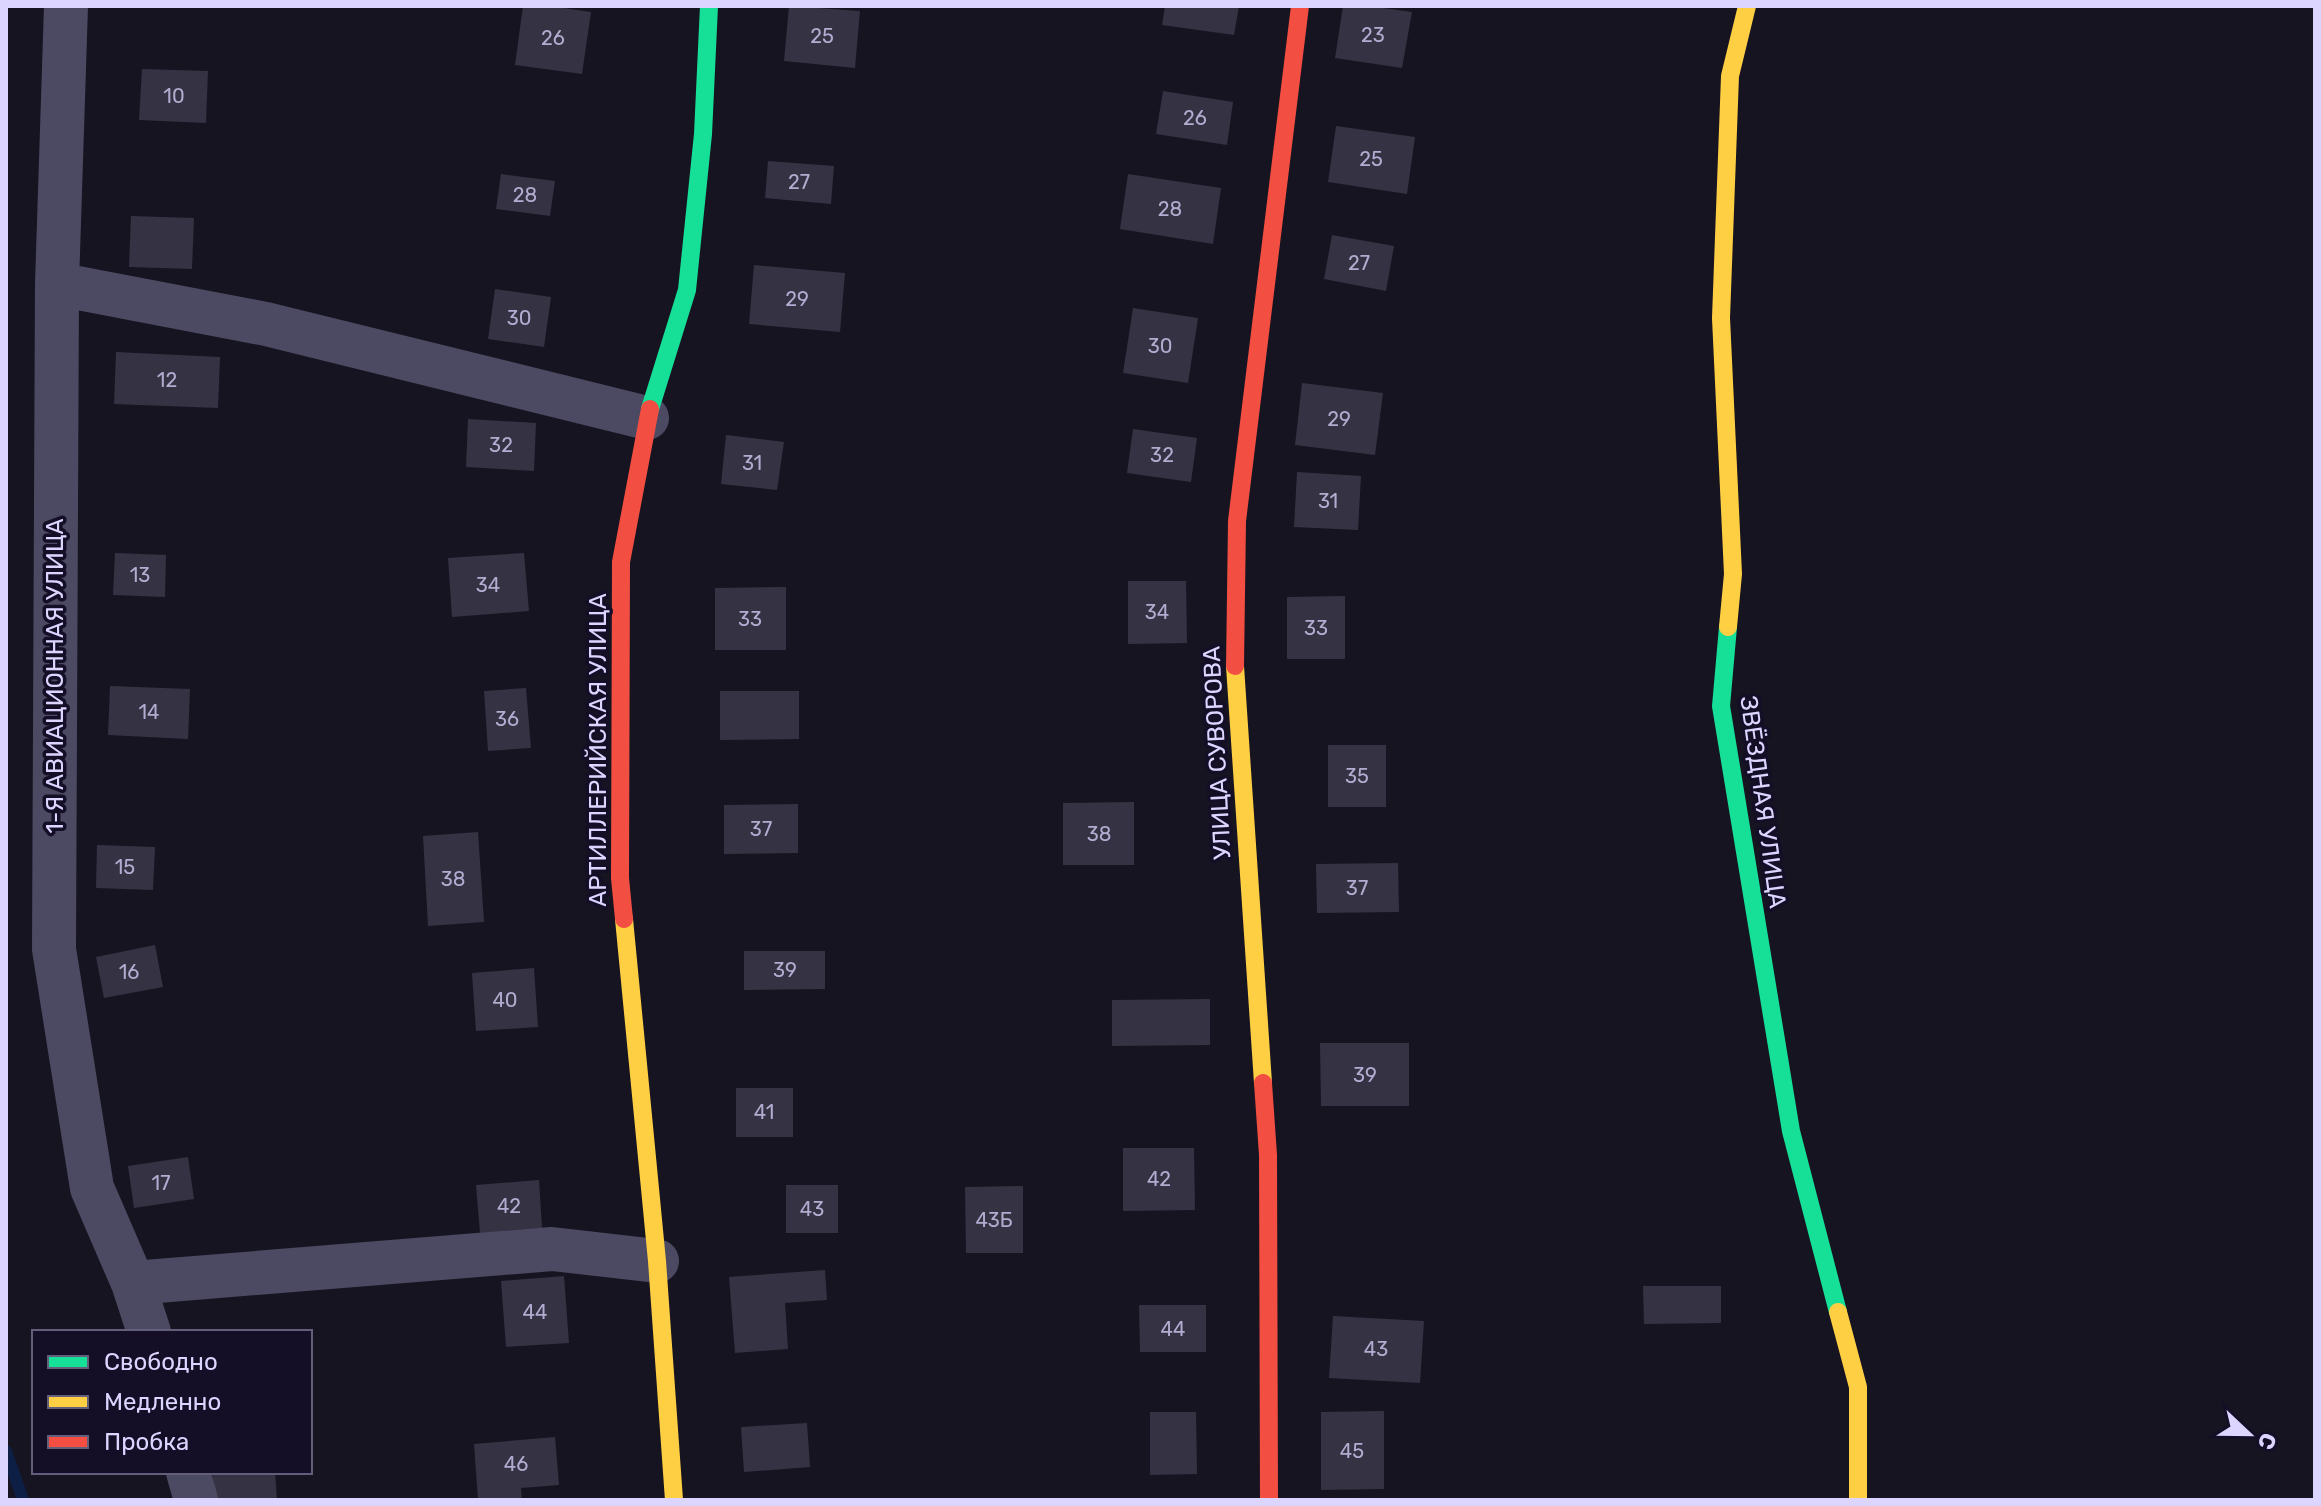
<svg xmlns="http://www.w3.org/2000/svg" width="2321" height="1506" viewBox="0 0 2321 1506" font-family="Rubik,sans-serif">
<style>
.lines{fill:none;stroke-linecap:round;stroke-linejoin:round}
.stream{stroke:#0d1f44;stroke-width:12}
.building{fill:#353243}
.street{stroke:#4c4a62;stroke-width:44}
.fast{stroke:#16e098;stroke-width:18}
.slow{stroke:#ffcf43;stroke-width:18}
.jam{stroke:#f24e42;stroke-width:18}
.labels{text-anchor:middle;stroke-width:7;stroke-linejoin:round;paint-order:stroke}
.number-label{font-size:20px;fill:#b2acd0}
.street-label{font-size:24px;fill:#dbd5ff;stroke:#140f26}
</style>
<rect width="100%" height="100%" fill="#171421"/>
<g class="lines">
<path class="stream" d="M6,1451L23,1500"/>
</g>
<path class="building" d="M523,6H550L591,12L582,74L515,65Z
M789,6L860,11L855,68L784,61Z
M1165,6H1239L1234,35L1162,25Z
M1343,6H1368L1412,12L1402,68L1335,58Z
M142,69L208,71L206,123L139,120Z
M1163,91L1233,102L1227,145L1156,134Z
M1336,126L1415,137L1407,194L1328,182Z
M768,161L834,166L831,204L765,198Z
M501,174L555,181L550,216L496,209Z
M1128,174L1221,188L1213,244L1120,229Z
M131,216L194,218L192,269L129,267Z
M1332,235L1394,246L1386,291L1324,279Z
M754,265L845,273L840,332L749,324Z
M495,289L551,297L544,347L488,339Z
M1133,308L1198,318L1188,383L1123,373Z
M116,352L220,357L218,408L114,404Z
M1302,383L1383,393L1375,455L1295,445Z
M468,419L536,423L534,471L466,467Z
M1133,429L1197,438L1191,482L1127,473Z
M726,435L784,442L777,490L721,484Z
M1297,472L1361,476L1358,530L1294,527Z
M115,553L166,555L165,597L113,595Z
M524,553L529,611L452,617L448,558Z
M1128,581H1186L1187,643L1128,644Z
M786,587V650H715V588Z
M1345,596V659H1287V597Z
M110,686L190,689L188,739L108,735Z
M526,688L531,748L488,751L484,691Z
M720,691H799V739L720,740Z
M1328,745H1386V807H1328Z
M1134,802V865H1063V803Z
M798,804V853L724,854V805Z
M478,832L484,922L428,926L423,836Z
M97,845L155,847L153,890L96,888Z
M1398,863L1399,912L1317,913L1316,864Z
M155,945L163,987L104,998L96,957Z
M744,951H825V989L744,990Z
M534,968L538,1027L476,1031L472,973Z
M1210,999V1045L1112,1046V1000Z
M1320,1043H1409V1106H1321Z
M736,1088H793V1137H736Z
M1123,1148H1194L1195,1210L1123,1211Z
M188,1157L194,1199L134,1208L128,1166Z
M539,1180L542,1228L480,1233L476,1185Z
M786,1185H838V1233H786Z
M1023,1186V1253H966L965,1187Z
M825,1270L827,1300L785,1303L788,1349L735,1353L729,1277Z
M564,1276L569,1343L506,1347L501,1281Z
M1643,1286H1721V1323L1644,1324Z
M1139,1305H1206V1352H1140Z
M1333,1316L1424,1321L1420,1383L1329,1378Z
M1384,1411V1489L1321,1490V1412Z
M1150,1412H1196L1197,1474L1150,1475Z
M807,1423L810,1467L744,1472L741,1427Z
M555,1437L559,1485L521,1488L522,1500H478L474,1444Z
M212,1472H275L277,1500H214Z"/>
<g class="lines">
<path class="street" d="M66,6L57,284L54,949L92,1188L133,1283L149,1332
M57,284L266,324L647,418
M133,1283L552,1249L657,1261
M188,1472L196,1500"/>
<path class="fast" d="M650,409L687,290L703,134L709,6
M1728,627L1721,706L1791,1131L1838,1312"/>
<path class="slow" d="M1728,627L1733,574L1721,318L1730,76L1747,6
M1235,666L1263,1083
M624,919L657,1261L674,1500
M1838,1312L1858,1387V1500"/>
<path class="jam" d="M1235,666L1237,521L1300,6
M624,919L620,878L621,562L650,409
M1263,1083L1268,1155L1269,1500"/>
</g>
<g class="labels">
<g class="number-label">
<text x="1373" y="42">23</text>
<text x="822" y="43">25</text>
<text x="553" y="45">26</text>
<text x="174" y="103">10</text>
<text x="1195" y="125">26</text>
<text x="1371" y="166">25</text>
<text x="799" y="189">27</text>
<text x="525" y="202">28</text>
<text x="1170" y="216">28</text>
<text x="1359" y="270">27</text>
<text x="797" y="306">29</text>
<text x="519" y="325">30</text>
<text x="1160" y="353">30</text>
<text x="167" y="387">12</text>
<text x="1339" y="426">29</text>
<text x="501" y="452">32</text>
<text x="1162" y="462">32</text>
<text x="752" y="470">31</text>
<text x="1328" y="508">31</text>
<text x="140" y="582">13</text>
<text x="488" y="592">34</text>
<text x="1157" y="619">34</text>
<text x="750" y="626">33</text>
<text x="1316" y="635">33</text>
<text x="149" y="719">14</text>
<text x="507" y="726">36</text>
<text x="1357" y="783">35</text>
<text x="761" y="836">37</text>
<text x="1099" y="841">38</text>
<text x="125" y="874">15</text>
<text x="453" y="886">38</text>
<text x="1357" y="895">37</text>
<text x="785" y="977">39</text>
<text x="129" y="979">16</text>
<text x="505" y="1007">40</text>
<text x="1365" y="1082">39</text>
<text x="764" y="1119">41</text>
<text x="1159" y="1186">42</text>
<text x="161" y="1190">17</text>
<text x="509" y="1213">42</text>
<text x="812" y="1216">43</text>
<text x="994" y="1227">43Б</text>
<text x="535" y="1319">44</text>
<text x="1173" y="1336">44</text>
<text x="1376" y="1356">43</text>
<text x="1352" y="1458">45</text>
<text x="516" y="1471">46</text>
</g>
<g class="street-label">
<text transform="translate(55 676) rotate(-90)" y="8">1-Я АВИАЦИОННАЯ УЛИЦА</text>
<text transform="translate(598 750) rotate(-90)" y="8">АРТИЛЛЕРИЙСКАЯ УЛИЦА</text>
<text transform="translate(1217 753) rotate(-93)" y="8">УЛИЦА СУВОРОВА</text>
<text transform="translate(1763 802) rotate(82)" y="8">ЗВЁЗДНАЯ УЛИЦА</text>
</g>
</g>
<rect width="2321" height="1506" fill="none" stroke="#dbd5ff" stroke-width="16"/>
<rect x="32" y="1330" width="280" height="144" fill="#140f26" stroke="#645e7d" stroke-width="2"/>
<rect x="48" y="1356" width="40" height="12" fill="#16e098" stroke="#645e7d" stroke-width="2"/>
<text x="104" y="1370" font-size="24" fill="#dbd5ff">Свободно</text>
<rect x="48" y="1396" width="40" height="12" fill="#ffcf43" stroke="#645e7d" stroke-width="2"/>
<text x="104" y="1410" font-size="24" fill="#dbd5ff">Медленно</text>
<rect x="48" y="1436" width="40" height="12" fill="#f24e42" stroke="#645e7d" stroke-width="2"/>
<text x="104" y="1450" font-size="24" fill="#dbd5ff">Пробка</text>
<g transform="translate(2249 1434) rotate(112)" stroke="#140f26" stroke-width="6" paint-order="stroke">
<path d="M0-6L14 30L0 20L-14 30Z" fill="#dbd5ff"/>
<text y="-12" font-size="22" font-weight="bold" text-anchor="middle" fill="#dbd5ff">С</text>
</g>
</svg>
